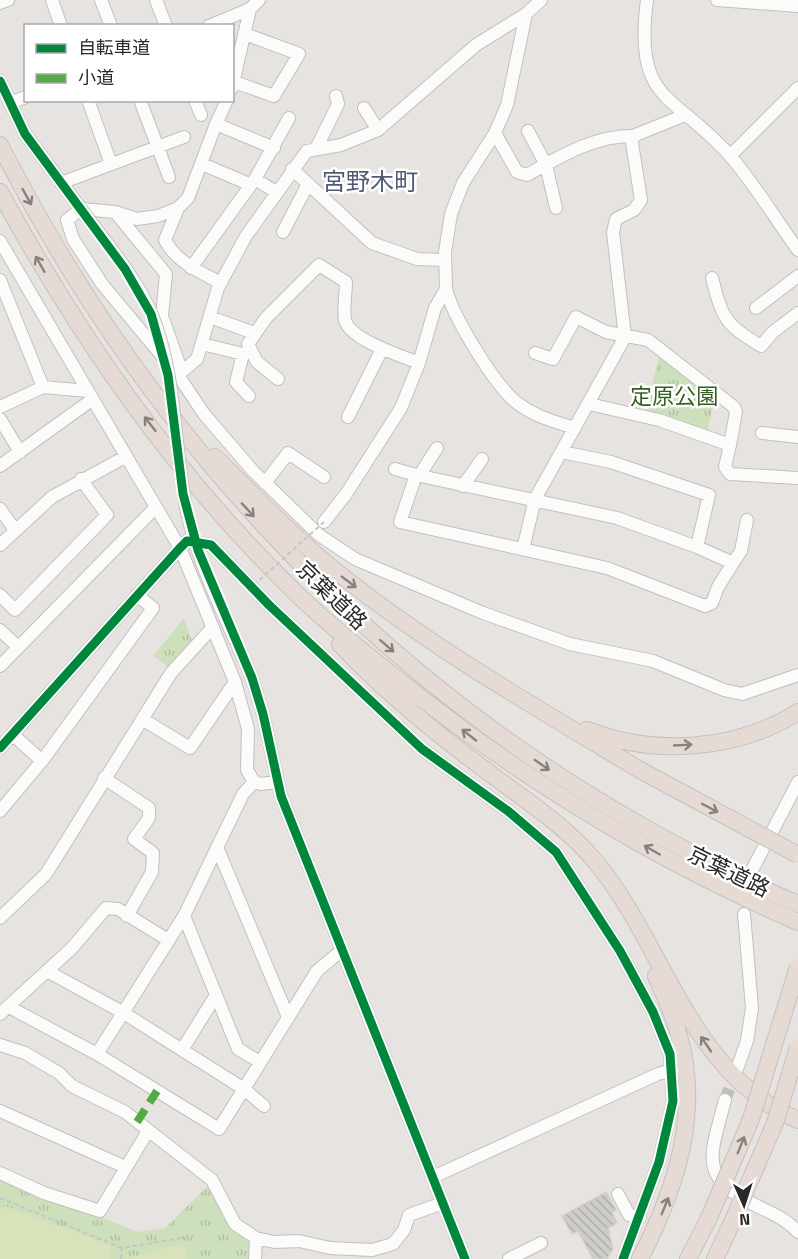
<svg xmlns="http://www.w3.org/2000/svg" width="798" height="1259" viewBox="0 0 798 1259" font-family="'Titillium Web','Noto Sans JP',sans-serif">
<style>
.grass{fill:url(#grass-tufts)}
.pitch{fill:#d8e2bb}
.building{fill:url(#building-back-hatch);stroke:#d2cfcc;stroke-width:1.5}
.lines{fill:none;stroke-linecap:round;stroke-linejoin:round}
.minor-tunnel{stroke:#c1bebb;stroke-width:12;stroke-dasharray:12 6;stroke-linecap:butt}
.minor-casing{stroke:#c1c1c1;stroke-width:14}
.highway-casing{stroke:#c3c2c1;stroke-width:18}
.path{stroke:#c6c5c5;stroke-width:2;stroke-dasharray:4.5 3;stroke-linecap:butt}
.minor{stroke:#fbfbfa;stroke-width:12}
.highway{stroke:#e6dad5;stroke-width:16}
.minor-bridge-casing{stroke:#c1c1c1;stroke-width:14;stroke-linecap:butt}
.highway-bridge-casing{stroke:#c3c2c1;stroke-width:18;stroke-linecap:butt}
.path-bridge{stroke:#c6c5c5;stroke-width:2;stroke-dasharray:4.5 3;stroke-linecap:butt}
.minor-bridge{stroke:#fbfbfa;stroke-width:12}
.highway-bridge{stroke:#e6dad5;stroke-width:16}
.quiet{stroke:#53ab44;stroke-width:8;stroke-dasharray:15 8;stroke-linecap:butt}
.cycleway-casing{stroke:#fff;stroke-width:13}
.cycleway{stroke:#00873e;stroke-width:9}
.oneway{stroke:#88827f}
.labels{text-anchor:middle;stroke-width:5;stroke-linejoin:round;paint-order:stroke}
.park-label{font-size:22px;fill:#355e22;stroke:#fff}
.street-label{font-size:22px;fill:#292929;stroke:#fff}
.neighbourhood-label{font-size:24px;fill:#4f5a75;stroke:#fff}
</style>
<defs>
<pattern id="grass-tufts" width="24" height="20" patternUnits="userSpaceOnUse" patternTransform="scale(1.5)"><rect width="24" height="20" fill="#cedfbc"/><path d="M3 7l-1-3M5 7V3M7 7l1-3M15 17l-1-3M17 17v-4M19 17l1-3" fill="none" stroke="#b1bfa2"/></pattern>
<pattern id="building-back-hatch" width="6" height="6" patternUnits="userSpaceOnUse" patternTransform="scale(1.5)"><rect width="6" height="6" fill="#ceccc9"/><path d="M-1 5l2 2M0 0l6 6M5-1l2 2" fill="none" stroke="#b1afad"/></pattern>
</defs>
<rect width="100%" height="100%" fill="#e7e3e0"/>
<path class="grass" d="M660,352L715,398L707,433L646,411Z
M184,618L192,641L170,668L153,656Z
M0,1175L137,1232L165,1228L211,1183L243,1237L253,1241V1259H0Z"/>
<path class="pitch" d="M5,1206L110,1245L109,1259H0V1209Z
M183,1243L188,1259H125Z"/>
<path class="building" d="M606,1192L616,1210L612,1213L617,1223L608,1228L613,1249L607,1259H593L578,1231L572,1234L562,1216Z"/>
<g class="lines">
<path class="minor-tunnel" d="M725,1100L736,1071"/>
<defs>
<path id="minor" d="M52,0L61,26
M101,0L111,26
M156,0L166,26
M647,0C633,105 676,93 731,157C756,186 776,220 798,250
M717,0L798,6
M0,3L8,0
M209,26L250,9
M0,81L25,134L81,209
M234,82L274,96L299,54L245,34
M232,88L250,9L259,0
M88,100L111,164
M140,100L169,177
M195,100L201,115
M227,100L216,124L188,198L178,208L158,216L137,219L115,212L81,209L67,220L73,239L102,284L178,375L204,414L253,471L319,535L355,559L483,613L570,644L653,661L724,690L742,694L798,675
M9,103L26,97
M364,108L378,130
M216,124L274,148
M528,131L546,165L556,208
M495,133L517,172L527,175C559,157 595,135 633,136
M316,149L338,104L336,96
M730,156L798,88
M202,164L249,184
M292,169L372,243L417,259L444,260
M255,179L289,118
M61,183L184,137
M178,208L165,240C176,262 200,272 221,283
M115,212L166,274L162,316L182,372
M283,232L308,184
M0,241L180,548L235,682L248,729L247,770L254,782L261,784L277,782
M191,268L255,179L276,192
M712,278C723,320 725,324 761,346L773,332L798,313
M0,280L43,387
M446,289C453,317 494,384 516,402C533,416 555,422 575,428
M756,308L798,276
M210,317L254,333
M202,344L243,354L236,382L249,396
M535,353L553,359L576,317L606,332L648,340L734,407L736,412L730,445
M178,375L197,359L218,288L246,236L307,151L341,145L378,130L476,45L526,14
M278,379L257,362L248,344L266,318L319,265L346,282C346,293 343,309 345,320C350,340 402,356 419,363
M589,404L659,420L730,445L725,467L730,474L798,478
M0,407L43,387L88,391
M348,417L382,349
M0,419L20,452
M762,433L798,437
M562,452L611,462L709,495L697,547
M0,466L93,399
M395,469L416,475L400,522L607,568L705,606L712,603L718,587L733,563L697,547L617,518L416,475
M419,476L437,448
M265,483L288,453L324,477
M463,486L482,459
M0,509L15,530
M324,522L346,494L401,408L419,363L435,308L446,289L445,252L451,214L463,183L495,133L507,105L526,14L541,0
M0,545L52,497L125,457
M523,549L535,499L625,337L613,232L616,219L634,210L641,200L632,143L633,136L685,115
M733,563L741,551L747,520
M0,595L15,610L107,515L81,479
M0,630L18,647
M0,666L154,509
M252,678L263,714L281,796L465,1259
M142,719L190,748L235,682
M0,748L180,548L187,541L211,545L269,605L422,749L508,811L556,852L620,951L653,1012L670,1054L673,1101L659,1162L623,1259
M42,761L153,608L137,595
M104,778L149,808V818L134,839L153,853L152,872L127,916
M0,811L42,761L12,734
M217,847L288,1017
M753,868L798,782
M184,916L238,1049L260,1062
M0,918L46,874L171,673L213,627
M47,971L122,1012L244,1089L264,1106
M9,1007L97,1054L219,1129L317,971L342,950
M0,1014L72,948L106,908L118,909L168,940
M0,1045L25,1053L59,1073L72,1086L125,1112L212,1180L235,1224L256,1238L274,1242L299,1241L330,1248L372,1250L393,1244L404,1230L409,1215L443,1203
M182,1050L216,995
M97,1054L184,916L243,794L254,782
M737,1069L747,1041L752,1008L744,914
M725,1100C710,1158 697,1177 759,1207C774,1214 787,1220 798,1232
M0,1111L125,1167
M0,1173L44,1193L100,1211L148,1131
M433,1177L658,1074L672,1070
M618,1194L629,1215L640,1218
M255,1259L256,1238
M509,1259L541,1243"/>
<path id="highway" d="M0,145C144,428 364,669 642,826C692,854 744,882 798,904
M0,192C79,337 176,477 295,592C325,622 359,648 392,675C516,775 652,859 798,922
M215,457C256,498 296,540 342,576C435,650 539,709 640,770
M340,644C383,690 433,731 484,769C522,798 564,824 595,861C666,946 688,1073 798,1120
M587,730C654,756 736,751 798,712
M640,1259C676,1188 702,1112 678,1032C673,1013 664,995 656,976
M688,1259L709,1218
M715,1259L730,1227"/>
</defs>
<use href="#minor" class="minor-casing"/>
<use href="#highway" class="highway-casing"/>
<path class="path" d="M0,1198L122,1248L194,1236
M121,1259L122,1248"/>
<use href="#minor" class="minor"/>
<use href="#highway" class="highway"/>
<defs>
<path id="minor-bridge" d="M81,209C106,243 136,277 152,315C178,379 173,451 188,517C201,572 230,626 252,678"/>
<path id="highway-bridge" d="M640,770L798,855
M709,1218L751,1119L798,967
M730,1227L775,1123L798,1047"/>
</defs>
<use href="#minor-bridge" class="minor-bridge-casing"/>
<use href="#highway-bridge" class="highway-bridge-casing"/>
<path class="path-bridge" d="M254,585L324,522"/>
<use href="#minor-bridge" class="minor-bridge"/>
<use href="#highway-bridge" class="highway-bridge"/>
<path class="quiet" d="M137,1122L157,1091"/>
<defs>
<path id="cycleway" d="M0,81L25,134L125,269L151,314L168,375L183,494L198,550L252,678L263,714L281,796L465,1259
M0,748L180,548L187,541L211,545L269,605L422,749L508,811L556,852L620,951L653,1012L670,1054L673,1101L659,1162L623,1259"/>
</defs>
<use href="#cycleway" class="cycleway-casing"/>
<use href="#cycleway" class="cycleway"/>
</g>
<defs><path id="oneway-shaft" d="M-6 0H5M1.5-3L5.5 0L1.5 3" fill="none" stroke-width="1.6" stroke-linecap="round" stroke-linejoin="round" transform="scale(1.5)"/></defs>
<g class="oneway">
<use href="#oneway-shaft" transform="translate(27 197) rotate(61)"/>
<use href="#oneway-shaft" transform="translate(40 264) rotate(-120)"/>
<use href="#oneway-shaft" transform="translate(150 424) rotate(-128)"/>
<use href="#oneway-shaft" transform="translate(248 510) rotate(47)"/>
<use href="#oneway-shaft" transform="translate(349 582) rotate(37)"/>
<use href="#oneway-shaft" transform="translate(387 646) rotate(41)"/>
<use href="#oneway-shaft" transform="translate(469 735) rotate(-142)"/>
<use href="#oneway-shaft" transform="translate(683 745) rotate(-3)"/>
<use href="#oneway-shaft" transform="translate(542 765) rotate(35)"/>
<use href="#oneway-shaft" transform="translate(710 808) rotate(28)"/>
<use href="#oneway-shaft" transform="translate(652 850) rotate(-150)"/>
<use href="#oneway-shaft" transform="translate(706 1044) rotate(-124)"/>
<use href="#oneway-shaft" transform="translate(741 1145) rotate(-68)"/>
<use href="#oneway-shaft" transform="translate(665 1206) rotate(-68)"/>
</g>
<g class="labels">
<g class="park-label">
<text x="674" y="404">定原公園</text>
</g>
<g class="street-label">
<text transform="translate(332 595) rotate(44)" y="8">京葉道路</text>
<text transform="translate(729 871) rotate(26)" y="8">京葉道路</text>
</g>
<g class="neighbourhood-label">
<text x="370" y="190">宮野木町</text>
</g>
</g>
<rect x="24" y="24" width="210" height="78" fill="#ffffff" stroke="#a9a9a9" stroke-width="1.5"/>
<rect x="36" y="44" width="30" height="9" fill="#00873e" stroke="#a9a9a9" stroke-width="1.5"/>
<text x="78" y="54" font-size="18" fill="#292929">自転車道</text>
<rect x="36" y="74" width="30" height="9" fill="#53ab44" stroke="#a9a9a9" stroke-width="1.5"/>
<text x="78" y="84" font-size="18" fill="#292929">小道</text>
<g transform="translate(744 1205) rotate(177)" stroke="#ffffff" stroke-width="4.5" paint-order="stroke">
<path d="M0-4.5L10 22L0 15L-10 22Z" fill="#292929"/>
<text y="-9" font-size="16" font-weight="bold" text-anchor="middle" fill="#292929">N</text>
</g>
</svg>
